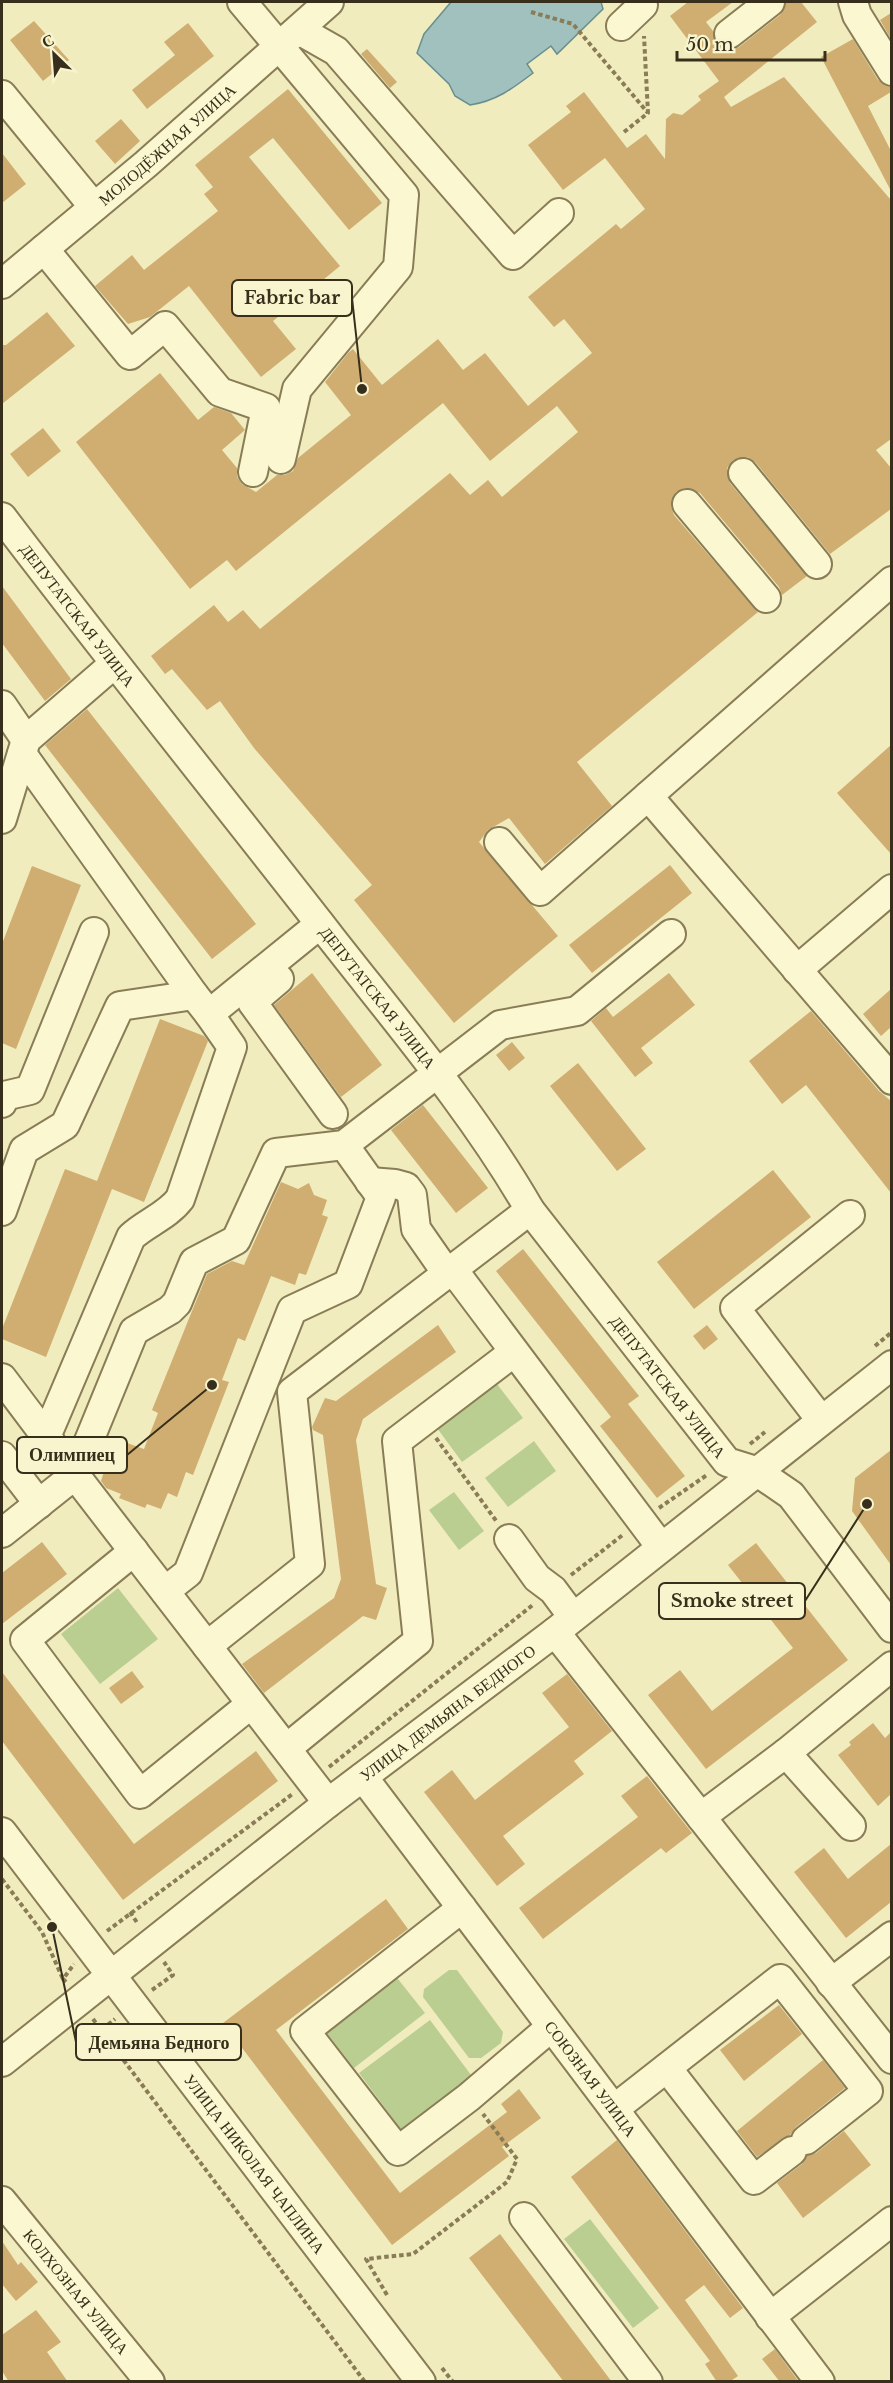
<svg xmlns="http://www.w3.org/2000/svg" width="893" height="2383" viewBox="0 0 893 2383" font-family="'Libre Baskerville',serif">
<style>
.green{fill:#bace91}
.water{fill:#a1c1bf;stroke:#688f8e;stroke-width:1.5}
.building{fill:#d0ae71}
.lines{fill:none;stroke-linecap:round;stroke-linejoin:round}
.minor-casing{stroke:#897c56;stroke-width:32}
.path{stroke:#897c56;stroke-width:4;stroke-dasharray:4.5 3;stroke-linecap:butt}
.minor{stroke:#faf7d1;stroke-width:28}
.labels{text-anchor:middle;stroke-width:5;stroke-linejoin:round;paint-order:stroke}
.street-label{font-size:16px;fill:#372f1b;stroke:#f7f4ce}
.leader{fill:none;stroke:#372f1b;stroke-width:2}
.callout-dot{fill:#372f1b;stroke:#f7f4ce;stroke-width:2}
.callout{fill:#f7f4ce;stroke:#372f1b;stroke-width:2}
.callout-label{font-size:18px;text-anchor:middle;font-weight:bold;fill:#372f1b}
</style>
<rect width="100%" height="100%" fill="#f0ecbe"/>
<path class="green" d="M494,1380L523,1418L462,1462L434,1424Z
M534,1441L556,1471L508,1507L485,1478Z
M454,1492L484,1531L459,1550L429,1510Z
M118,1588L158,1639L100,1684L61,1634Z
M449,1970H457L503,2032L501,2043L481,2058H469L423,1997L424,1989Z
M394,1974L425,2013L354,2068L323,2028Z
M430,2020L474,2079L403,2132L359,2073Z
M590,2219L659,2308L633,2328L564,2239Z"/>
<path class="water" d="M451,2H601L603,9L557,54L551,46L527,64L533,73C512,89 496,101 470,105L455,96L449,84L417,53L424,34Z"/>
<path class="building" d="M688,2H733L706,22L713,31L716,45L731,50L739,47L780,15L786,2H801L817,22L724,97L731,107L784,77L891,200V439L876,450L891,468V509L830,554L756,463L748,457L733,460L727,468L730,483L807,576L782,595L779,587L700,493L685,488L676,492L671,506L674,515L758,612L577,762L612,806L545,864L509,818L488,830L479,842L558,936L454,1023L354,900L372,885L254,748L220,701L207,710L172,669L165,674L151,656L214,605L228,622L243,610L260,629L450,473L470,495L488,480L502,497L578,432L557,406L490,461L443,403L236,571L227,560L190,589L76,442L160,373L198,420L214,407L231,413L245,430L222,450L237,468V477L242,484L256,492L277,475H285L293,471L298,458L351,415L325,382L348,353L353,349L382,385L438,339L463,370L485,353L528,406L592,353L564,319L554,327L528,297L616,224L621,229L645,209L605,158L563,190L528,145L571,112L566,106L584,92L627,148L646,134L665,159L666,119L673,113L682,115L701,100L698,96L719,81L670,16Z
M891,13V39L880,20Z
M34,21L69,60L43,81L10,40Z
M188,23L214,56L147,109L132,90L175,55L164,42Z
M853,39L878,80L891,87V92L868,106L891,151V191L821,57Z
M367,49L397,82L390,88L361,54Z
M288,89L382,203L349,230L273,138L249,157L340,266L273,321L296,349L261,377L189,286L150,317L128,324L95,286L132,255L144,270L218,211L204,194L213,187L195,165Z
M121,119L140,141L115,164L95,141Z
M2,153L26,184L2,203Z
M47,312L75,346L2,404V345H6Z
M43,428L61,451L28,477L10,454Z
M2,586L71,679L45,701L2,643Z
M87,709L256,924L212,959L45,745Z
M891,745V854L837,793Z
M670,865L692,893L592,973L569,945Z
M32,866L81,885L16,1049L2,1043V944Z
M312,973L382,1065L341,1097L274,1005Z
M669,973L695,1005L641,1048L653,1063L635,1077L591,1021L606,1008L613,1017Z
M891,989V1027L881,1036L863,1014Z
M811,1011L879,1091L891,1101V1193L806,1085L782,1104L749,1061Z
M160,1019L204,1036L208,1041L144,1202L112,1189L46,1357L2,1339V1329L65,1169L97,1181Z
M512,1042L525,1058L509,1071L496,1055Z
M578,1063L646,1149L617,1171L550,1086Z
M423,1105L488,1188L456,1213L391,1130Z
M773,1170L811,1217L694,1309L657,1262Z
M281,1182L298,1189L309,1183L314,1195L327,1200L322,1215L328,1217L306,1275L299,1273L295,1285L271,1276L245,1341L238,1338L222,1380L229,1382L193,1475L186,1472L177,1497L168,1493L161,1509L147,1504L145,1508L119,1498L121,1494L106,1488L101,1481L107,1462L103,1451L113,1446L116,1439L144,1449L158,1413L152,1410L207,1274L232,1261L244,1265Z
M523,1249L639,1396L628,1404L685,1476L657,1498L600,1426L611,1417L496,1271Z
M438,1325L456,1352L363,1419L356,1440L376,1584L387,1588L376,1620L363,1616L264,1693L242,1664L334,1598L341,1579L323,1435L313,1430L312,1427L325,1398L336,1401Z
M707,1325L718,1339L704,1350L693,1336Z
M891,1450V1565L852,1511L855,1478Z
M42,1542L67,1574L2,1624V1573Z
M756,1543L848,1660L706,1769L648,1695L680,1670L712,1711L793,1648L728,1565Z
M132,1671L144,1687L121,1704L109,1688Z
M2,1672L134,1844L256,1751L278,1781L123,1900L2,1741Z
M567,1674L612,1731L574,1761L584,1774L503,1836L525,1864L497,1886L424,1792L452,1770L475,1800L569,1727L542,1693Z
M873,1723L885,1738L891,1732V1794L878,1806L838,1755L851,1745L849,1742Z
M647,1776L692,1833L666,1853L661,1848L543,1939L519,1908L638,1817L621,1796Z
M891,1844V1902L846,1938L794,1872L824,1848L848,1879Z
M386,1899L408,1929L276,2030L400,2193L507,2112L501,2104L519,2089L541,2118L502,2147L509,2156L392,2245L223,2023Z
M779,2005L802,2034L744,2081L720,2050Z
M823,2060L845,2088L796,2127L790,2135L757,2157L737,2131Z
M844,2131L871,2165L803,2218L777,2183L802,2164L807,2156L816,2153Z
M617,2140L743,2308L730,2318L704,2285L685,2300L738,2376L729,2382H717L705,2364L710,2361L571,2177Z
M500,2234L612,2382H564L469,2258Z
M2,2241L18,2265L21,2262L38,2282L16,2301L2,2284Z
M36,2310L61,2342L47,2352L68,2382H9L2,2371V2335Z
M775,2349L799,2382H780L762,2359Z"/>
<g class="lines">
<defs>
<g id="minor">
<path d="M242,2L404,195L398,267L297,389L281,459"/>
<path d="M853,2L857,15L892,71"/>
<path d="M621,26L643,5L640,2"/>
<path d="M299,30L336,51L513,255L559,213"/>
<path d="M729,34L770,2"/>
<path d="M2,95L94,207"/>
<path d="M44,249L130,355L165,326L220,392L266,408L253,472"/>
<path id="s1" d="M2,284L146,164L329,2"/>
<path d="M743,473L817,564"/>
<path d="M687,504L766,598"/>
<path id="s2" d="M2,517C110,659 222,798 332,939C401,1027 474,1113 530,1210L727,1462L756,1471L791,1495L892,1628"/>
<path d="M892,581L648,796L892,1080"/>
<path d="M2,705L26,740"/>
<path d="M22,754L194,995"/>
<path d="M2,819L26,740L114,664"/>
<path d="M499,842L540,891L648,796"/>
<path d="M797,970L892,889"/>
<path d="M279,979L252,1002L333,1114"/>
<path d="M2,1103L4,1096L30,1090L94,932"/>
<path d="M370,1182L395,1184L406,1187L412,1195L416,1229L448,1275"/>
<path d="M2,1211L24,1150L65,1125L120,1006L194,995L209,1014L320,924"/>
<path d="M454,1271L661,1547"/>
<path d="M2,1378L75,1475L134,1331L170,1310L177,1303L194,1262L236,1240L276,1153L344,1145L500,1025L577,1011L671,934"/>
<path d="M821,1420L735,1308L850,1215"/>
<path d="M46,1437L131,1237C146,1223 167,1216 180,1199L232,1047L209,1014"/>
<path d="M2,1456L39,1504"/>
<path d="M2,1533L75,1475L328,1803"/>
<path d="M509,1539L537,1578L553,1590L573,1617"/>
<path d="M134,1551L25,1640L140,1794L251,1704"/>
<path d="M165,1591L188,1573L292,1310L348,1284L381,1197L344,1145"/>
<path d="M555,1632L701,1817"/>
<path d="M207,1646L310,1564L292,1392L530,1210"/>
<path d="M892,1666L786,1753L701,1817L892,2059"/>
<path d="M287,1748L418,1641L397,1441L514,1352"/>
<path d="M786,1753L851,1826"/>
<path id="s3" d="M363,1777L820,2382"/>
<path id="s4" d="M2,1832L421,2382"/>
<path d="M462,1908L305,2031L398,2151L469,2097L551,2027"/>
<path d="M831,1983L892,1936"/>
<path id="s5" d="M2,2062L328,1803L555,1632L892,1365"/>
<path d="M667,2068L754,2180L792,2151"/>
<path d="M614,2109L780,1979L868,2091L806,2140"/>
<path id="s6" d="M2,2201L150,2382"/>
<path d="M524,2217L648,2382"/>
<path d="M770,2317L892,2221"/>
</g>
</defs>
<use href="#minor" class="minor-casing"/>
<path class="path" d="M531,12L573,24L648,113
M624,132L648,113L644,36
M875,1346L892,1332
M436,1438L497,1522
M750,1444L765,1432
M659,1508L707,1475
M571,1575L624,1534
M329,1767L534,1604
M2,1879L42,1932L63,1979
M130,1912L138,1924
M107,1931L294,1793
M66,1982L63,1979L74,1964
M152,1990L173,1975L164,1962
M93,2019L101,2030L115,2019
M101,2030L365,2382
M387,2295L366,2259L413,2254L507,2182L517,2159L483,2114
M442,2368L453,2382"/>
<use href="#minor" class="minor"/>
</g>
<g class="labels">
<g class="street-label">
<text dy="6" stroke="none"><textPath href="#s1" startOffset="216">МОЛОДЁЖНАЯ УЛИЦА</textPath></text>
<text dy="6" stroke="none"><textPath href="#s2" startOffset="124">ДЕПУТАТСКАЯ УЛИЦА</textPath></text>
<text dy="6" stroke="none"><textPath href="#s2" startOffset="610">ДЕПУТАТСКАЯ УЛИЦА</textPath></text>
<text dy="6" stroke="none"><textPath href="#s2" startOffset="1096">ДЕПУТАТСКАЯ УЛИЦА</textPath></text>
<text dy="6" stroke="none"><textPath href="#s5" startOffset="566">УЛИЦА ДЕМЬЯНА БЕДНОГО</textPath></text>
<text dy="6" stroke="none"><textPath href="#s3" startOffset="378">СОЮЗНАЯ УЛИЦА</textPath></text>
<text dy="6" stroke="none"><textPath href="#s4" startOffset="417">УЛИЦА НИКОЛАЯ ЧАПЛИНА</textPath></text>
<text dy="6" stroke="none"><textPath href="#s6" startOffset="117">КОЛХОЗНАЯ УЛИЦА</textPath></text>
</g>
</g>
<path class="leader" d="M362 389L352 298M212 1385L127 1455M867 1504L805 1601M52 1927L76 2042"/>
<g class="callout-dot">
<circle cx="362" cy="389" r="6"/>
<circle cx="212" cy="1385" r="6"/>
<circle cx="867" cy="1504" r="6"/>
<circle cx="52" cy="1927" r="6"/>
</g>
<g class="callout">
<rect x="232" y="280" width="120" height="36" rx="6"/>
<rect x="17" y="1437" width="110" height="36" rx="6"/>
<rect x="659" y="1583" width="146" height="36" rx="6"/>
<rect x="76" y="2024" width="165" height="36" rx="6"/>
</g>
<g class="callout-label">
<text x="292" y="304">Fabric bar</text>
<text x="72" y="1461">Олимпиец</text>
<text x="732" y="1607">Smoke street</text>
<text x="159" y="2049">Демьяна Бедного</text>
</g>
<rect width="893" height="2383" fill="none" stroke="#372f1b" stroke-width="6"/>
<g transform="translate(54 54) rotate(335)" stroke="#f7f4ce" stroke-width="4.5" paint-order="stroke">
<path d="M0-4.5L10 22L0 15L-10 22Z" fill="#372f1b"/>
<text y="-9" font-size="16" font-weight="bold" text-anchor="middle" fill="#372f1b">С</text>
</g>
<path d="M677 51v9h148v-9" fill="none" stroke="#372f1b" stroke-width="3"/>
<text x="686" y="51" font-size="18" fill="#372f1b" stroke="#f7f4ce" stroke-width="4.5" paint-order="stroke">50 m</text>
</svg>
